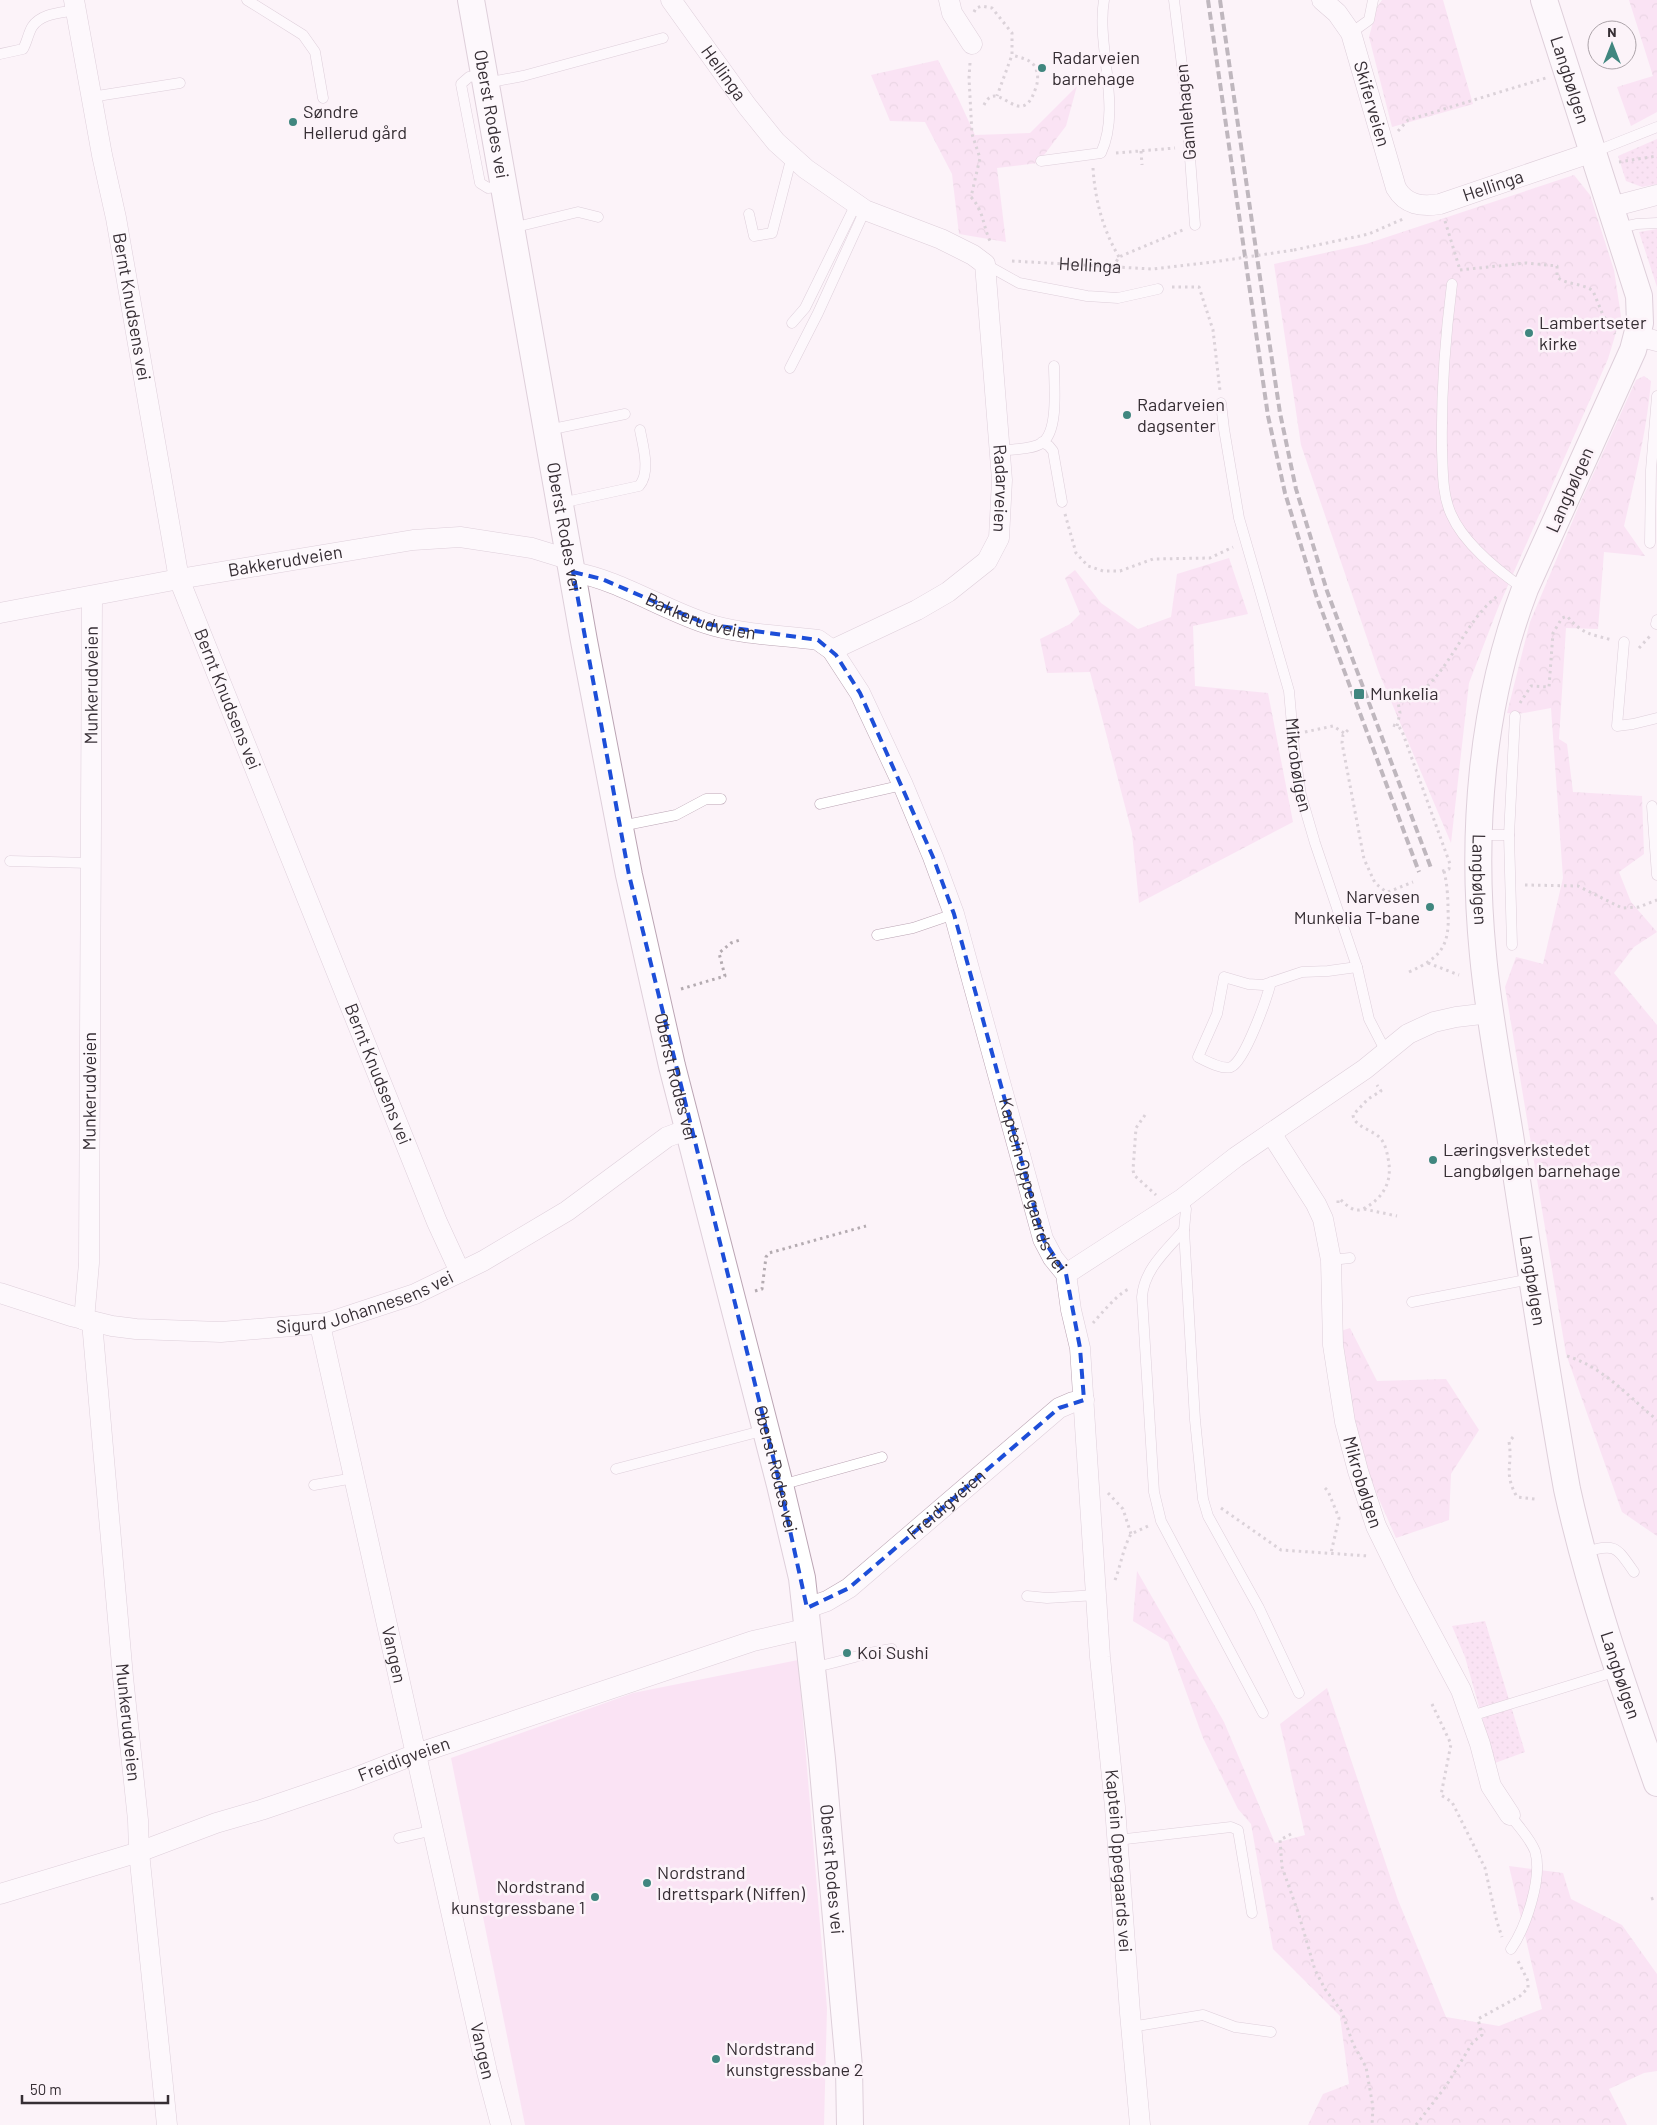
<svg xmlns="http://www.w3.org/2000/svg" width="1657" height="2125" viewBox="0 0 1657 2125" font-family="Barlow,sans-serif">
<style>
.green{fill:url(#green-dots)}
.forest{fill:url(#forest-crowns)}
.pitch{fill:#f9d1ed}
.lines{fill:none;stroke-linecap:round;stroke-linejoin:round}
.service-casing{stroke:#bba5b4;stroke-width:11}
.minor-casing{stroke:#bba5b4;stroke-width:21}
.tertiary-casing{stroke:#bba5b4;stroke-width:28}
.path{stroke:#b4abb1;stroke-width:3;stroke-dasharray:2.5 4;stroke-linecap:butt}
.service{stroke:#fff;stroke-width:10}
.minor{stroke:#fff;stroke-width:20}
.tertiary{stroke:#fff;stroke-width:26}
.rail{stroke:#776f75;stroke-width:4;stroke-dasharray:8 4;stroke-linecap:butt}
.path-bridge{stroke:#b4abb1;stroke-width:3;stroke-dasharray:2.5 4;stroke-linecap:butt}
.marked{fill:none;stroke:#1d4ed8;stroke-width:4;stroke-dasharray:10 6;stroke-linejoin:round}
.poi-dot{fill:#40867f;stroke:#fcf3f9;stroke-width:2}
.labels{text-anchor:middle;stroke-width:5;stroke-linejoin:round;paint-order:stroke}
.poi-label{font-size:18px;fill:#362e34;stroke:#fcf3f9;text-anchor:start}
.street-label{font-size:18px;fill:#362e34;stroke:#fcf3f9}
</style>
<defs>
<pattern id="green-dots" width="8" height="8" patternUnits="userSpaceOnUse" patternTransform="scale(1.25)"><rect width="8" height="8" fill="#f9d1ed"/><path d="M2 2h.1M6 6h.1" fill="none" stroke="#d6b4cc" stroke-width="1.8" stroke-linecap="round"/></pattern>
<pattern id="forest-crowns" width="20" height="18" patternUnits="userSpaceOnUse" patternTransform="scale(1.25)"><rect width="20" height="18" fill="#f9d1ed"/><path d="M2 6a3 3 0 1 1 6 0M12 15a3 3 0 1 1 6 0" fill="none" stroke="#d6b4cc"/></pattern>
</defs>
<rect width="100%" height="100%" fill="#fcf3f9"/>
<path class="green" d="M1657,139V184L1642,187L1626,181L1618,156Z
M1657,229V287L1639,232Z
M1485,1621L1525,1752L1495,1763L1465,1657L1452,1626Z"/>
<path class="forest" d="M1382,0H1443L1473,104L1392,127L1369,37L1377,7Z
M1629,0H1657V112L1631,126L1617,87L1653,76Z
M938,60L958,98L975,135L1030,133L1077,86L1066,126L1038,163L997,168L1006,242L959,234L952,174L925,122L890,121L871,75Z
M1574,175L1590,195L1614,270L1621,316L1608,359L1498,608L1469,683L1451,843L1379,673L1301,445L1274,264L1366,244Z
M1644,376L1651,381C1647,430 1635,478 1624,526L1645,556L1604,552L1598,629L1566,628L1559,739L1567,744L1573,792L1642,796L1644,854L1619,872L1631,902L1657,932L1634,947L1614,973L1657,1025V1536L1622,1512L1566,1354L1505,987L1516,957L1543,964L1563,878L1551,708L1518,714L1507,713L1530,622L1581,501L1636,380Z
M1229,558L1248,614L1193,626L1195,686L1268,693L1293,822L1139,903L1132,833L1090,672L1047,673L1040,639L1070,624L1080,614L1065,578L1075,570L1101,603L1138,629L1171,617L1177,574Z
M1350,1328L1377,1381L1446,1379L1479,1430L1451,1474L1449,1520L1396,1538L1360,1456L1338,1332Z
M1137,1571L1224,1722L1275,1843L1305,1835L1280,1724L1327,1688L1398,1900L1446,2017L1499,2026L1542,2009L1509,1866L1563,1873L1571,1899L1622,1925L1657,1974V2071L1644,2073L1609,2089L1627,2125H1308L1323,2094L1349,2084L1340,2016L1273,1949L1251,1824L1238,1809L1203,1738L1168,1642L1133,1621Z"/>
<path class="pitch" d="M798,1660L827,2008L824,2125H525L451,1758L633,1693Z"/>
<g class="lines">
<defs>
<g id="service">
<path d="M247,0L303,35L315,52L323,98"/>
<path d="M1174,0L1185,90L1195,225"/>
<path d="M1351,33L1369,20L1373,0"/>
<path d="M0,54L23,49C27,42 28,34 32,27C41,13 61,13 76,10"/>
<path d="M484,74L469,77L461,84L480,183L488,188L503,186"/>
<path d="M486,83L523,76L663,38"/>
<path d="M91,97L180,83"/>
<path d="M1594,152L1657,127"/>
<path d="M1041,161L1101,153C1122,108 1096,46 1104,0"/>
<path d="M749,214L754,236L772,233L792,156"/>
<path d="M512,228L578,212L598,217"/>
<path d="M1618,228L1637,224L1657,223"/>
<path d="M985,264L1019,283L1087,296L1118,298L1158,289"/>
<path d="M1452,284C1445,339 1441,394 1442,450C1443,471 1442,494 1451,514C1464,544 1497,570 1524,589"/>
<path d="M792,323L805,308L856,204"/>
<path d="M790,368L818,313L865,210"/>
<path id="s2" d="M1221,403L1224,429L1239,518L1289,691L1294,748L1301,795L1315,843L1357,967L1369,1019L1386,1052"/>
<path d="M548,430L625,414"/>
<path d="M1042,442L1049,446L1053,451L1062,502"/>
<path d="M999,451C1012,449 1031,450 1042,443C1059,431 1054,385 1054,366"/>
<path d="M561,503L639,486C651,473 643,446 640,430"/>
<path d="M1650,543L1651,470L1657,396"/>
<path d="M1656,624L1657,620"/>
<path d="M1624,642L1617,726L1633,724L1657,718"/>
<path d="M820,804L903,785"/>
<path d="M1652,806L1657,875"/>
<path d="M621,826L676,815L706,799H721"/>
<path d="M1480,835H1509"/>
<path d="M10,861L90,863"/>
<path d="M877,935L913,928L954,914"/>
<path d="M1512,945L1509,835L1515,716"/>
<path d="M1271,982C1267,998 1245,1061 1231,1067C1222,1070 1206,1061 1198,1057L1217,1014L1224,977L1248,984L1263,985L1302,972L1328,971L1357,967"/>
<path d="M1182,1199L1186,1209L1184,1230L1195,1420L1203,1499L1208,1516L1259,1608L1299,1693"/>
<path d="M1184,1230C1167,1250 1144,1269 1142,1297L1154,1492L1161,1521L1263,1713"/>
<path d="M1331,1260L1350,1258"/>
<path d="M1412,1302L1531,1279"/>
<path d="M616,1469L765,1430"/>
<path d="M314,1485L354,1478"/>
<path d="M781,1485L882,1457"/>
<path d="M1584,1552C1616,1544 1615,1545 1634,1572"/>
<path d="M1027,1596L1047,1598L1097,1595"/>
<path d="M813,1667C840,1663 864,1652 892,1649"/>
<path d="M1471,1716L1617,1671"/>
<path d="M1510,1815C1518,1826 1530,1838 1535,1851C1543,1877 1526,1927 1511,1949"/>
<path d="M399,1838L434,1830"/>
<path d="M1117,1840L1231,1827L1238,1830L1252,1913"/>
<path d="M1131,2027L1203,2015L1235,2027L1271,2032"/>
</g>
<g id="minor">
<path id="s3" d="M74,0L102,155L116,218L179,579L437,1222L460,1272"/>
<path id="s4" d="M671,0L747,106L776,142L806,169L865,210L941,239L973,255L985,264L1002,480L999,538L987,561L948,592L917,610L832,650"/>
<path d="M949,0L952,13L972,44"/>
<path id="s5" d="M1322,0L1337,13L1351,33L1396,188C1406,205 1421,207 1440,204L1593,152"/>
<path d="M1611,207L1657,195"/>
<path d="M1638,336L1657,341"/>
<path id="s6" d="M573,572C619,580 660,608 705,623C740,635 781,635 818,640L832,650L860,693L903,785L933,857L954,914L1043,1239L1053,1258L1066,1274L1071,1310L1080,1348L1100,1657L1115,1807L1130,2013L1140,2125"/>
<path id="s7" d="M0,613L179,579L413,540L460,537L532,548L571,560"/>
<path id="s8" d="M1271,1133L1316,1204L1323,1219L1331,1260L1333,1345L1345,1422L1358,1471L1376,1526L1405,1585L1461,1690L1480,1744L1491,1786L1510,1815"/>
<path d="M1066,1274L1182,1199L1236,1157L1365,1069L1408,1034L1434,1022L1456,1017L1490,1013"/>
<path id="s9" d="M0,1293L71,1316L112,1326L136,1329L221,1332L327,1323L415,1294L483,1261L567,1211L667,1137L689,1129"/>
<path id="s10" d="M84,1320L89,1263L92,597"/>
<path id="s11" d="M92,1322L123,1677L138,1820L139,1852L167,2125"/>
<path id="s12" d="M320,1325L487,2072L501,2125"/>
<path id="s13" d="M807,1608L827,1601L849,1588L1059,1408L1073,1402L1084,1400"/>
<path id="s14" d="M0,1894L139,1852L216,1823L261,1810L352,1779L416,1754L753,1641L809,1628"/>
</g>
<g id="tertiary">
<path id="s15" d="M471,0L584,641L629,875L672,1066L780,1485L802,1578L822,1759L849,2067L850,2125"/>
<path id="s16" d="M1544,0L1639,296L1640,323L1633,350L1525,589C1481,704 1471,833 1483,955C1489,1021 1503,1088 1513,1154C1530,1266 1547,1378 1567,1489C1589,1589 1623,1686 1657,1783"/>
</g>
</defs>
<use href="#service" class="service-casing"/>
<use href="#minor" class="minor-casing"/>
<use href="#tertiary" class="tertiary-casing"/>
<g class="path">
<path d="M974,12L976,8L982,6L992,8L1012,33V55L997,96"/>
<path d="M970,63L969,78L972,134L980,158L971,197C985,213 982,225 991,243"/>
<path d="M984,105C986,101 989,96 995,96C1008,97 1024,122 1035,90C1038,83 1039,74 1035,67C1031,59 1021,58 1012,55"/>
<path d="M1398,131L1408,120L1546,78"/>
<path d="M1141,151L1142,165"/>
<path d="M1116,153L1175,148"/>
<path d="M1619,162L1657,156"/>
<path d="M1093,168C1095,200 1103,230 1119,257"/>
<path d="M1445,221L1460,270"/>
<path d="M1294,250L1369,234L1403,219"/>
<path id="s1" d="M1012,261L1152,269L1213,262"/>
<path d="M1113,267L1119,257L1183,230"/>
<path d="M1460,270L1526,263L1557,266V277C1566,285 1583,283 1593,291L1603,315L1615,334"/>
<path d="M1172,287H1199L1213,330L1220,391"/>
<path d="M1065,514L1076,553L1088,566L1103,571H1120L1153,559L1210,558L1233,547"/>
<path d="M1639,648L1650,636"/>
<path d="M1520,703L1531,686L1549,687L1553,633L1562,618L1567,616C1582,634 1590,634 1612,640"/>
<path d="M1393,725L1399,727L1402,731L1450,864L1449,869L1439,872"/>
<path d="M1397,726L1400,713L1398,702C1404,700 1411,699 1416,695C1450,673 1465,619 1499,595"/>
<path d="M1348,730L1343,735L1342,743L1364,859L1375,883L1395,899"/>
<path d="M1305,732L1333,726L1344,733"/>
<path d="M1525,885L1578,886L1622,908L1639,907L1657,900"/>
<path d="M1388,892L1413,882"/>
<path d="M1428,963L1459,975"/>
<path d="M1409,972C1442,957 1450,946 1448,909C1448,897 1447,883 1444,871"/>
<path d="M681,989L725,976L719,953L731,943L740,940"/>
<path d="M1145,1115L1136,1128L1133,1170L1134,1175L1156,1195"/>
<path d="M1338,1203V1200L1340,1199C1346,1205 1354,1213 1363,1209C1384,1198 1393,1181 1388,1158C1387,1152 1385,1144 1381,1139C1374,1130 1354,1127 1353,1115L1368,1099L1381,1091L1377,1085"/>
<path d="M1364,1209L1397,1216"/>
<path d="M755,1291L762,1289L766,1257L769,1253L866,1226"/>
<path d="M1093,1323C1100,1315 1121,1290 1130,1289"/>
<path d="M1567,1356C1603,1367 1629,1397 1657,1420"/>
<path d="M1513,1437L1509,1442C1513,1466 1503,1472 1517,1497L1535,1499"/>
<path d="M1325,1488L1328,1491L1339,1518L1331,1553"/>
<path d="M1108,1493L1123,1509L1131,1534"/>
<path d="M1221,1508L1281,1550L1369,1556"/>
<path d="M1115,1580C1121,1565 1123,1548 1131,1534L1148,1526"/>
<path d="M1432,1704L1451,1744L1441,1795L1452,1802L1485,1868L1497,1922L1502,1937"/>
<path d="M1291,1834L1280,1840L1282,1867L1298,1912L1315,1970L1325,1989L1342,2012L1353,2044L1366,2067L1373,2107L1372,2125"/>
<path d="M1651,1899L1657,1897"/>
<path d="M1416,2125L1446,2086L1473,2042L1482,2035L1478,2019L1520,1996L1528,1988V1981L1518,1961"/>
</g>
<use href="#service" class="service"/>
<use href="#minor" class="minor"/>
<use href="#tertiary" class="tertiary"/>
<path class="rail" d="M1208,0L1268,416L1285,493L1316,595L1419,872
M1220,0L1269,340L1280,413L1296,489L1327,591L1431,868"/>
<path class="path-bridge" d="M1213,262L1294,250"/>
</g>
<path d="M0 0H1657V2125H0ZM573,572L602,579L706,624L818,640L836,655L860,693L933,857L954,914L1043,1239L1066,1274L1080,1348L1084,1400L1059,1408L849,1588L807,1608L780,1485L629,875Z" fill="#fcf3f9" fill-opacity=".55" fill-rule="evenodd"/>
<path class="marked" d="M573,572L602,579L706,624L818,640L836,655L860,693L933,857L954,914L1043,1239L1066,1274L1080,1348L1084,1400L1059,1408L849,1588L807,1608L780,1485L629,875Z"/>
<g class="poi-dot">
<circle cx="1042" cy="68" r="5"/>
<circle cx="293" cy="122" r="5"/>
<circle cx="1529" cy="333" r="5"/>
<circle cx="1127" cy="415" r="5"/>
<rect x="1353" y="688" width="12" height="12" rx="2.5"/>
<circle cx="1430" cy="907" r="5"/>
<circle cx="1433" cy="1160" r="5"/>
<circle cx="847" cy="1653" r="5"/>
<circle cx="647" cy="1883" r="5"/>
<circle cx="595" cy="1897" r="5"/>
<circle cx="716" cy="2059" r="5"/>
</g>
<g class="labels">
<g class="poi-label">
<text x="1052" y="64">Radarveien<tspan x="1052" dy="21">barnehage</tspan></text>
<text x="303" y="118">Søndre<tspan x="303" dy="21">Hellerud gård</tspan></text>
<text x="1539" y="329">Lambertseter<tspan x="1539" dy="21">kirke</tspan></text>
<text x="1137" y="411">Radarveien<tspan x="1137" dy="21">dagsenter</tspan></text>
<text x="1370" y="700">Munkelia</text>
<text x="1420" y="903" text-anchor="end">Narvesen<tspan x="1420" dy="21">Munkelia T-bane</tspan></text>
<text x="1443" y="1156">Læringsverkstedet<tspan x="1443" dy="21">Langbølgen barnehage</tspan></text>
<text x="857" y="1659">Koi Sushi</text>
<text x="657" y="1879">Nordstrand<tspan x="657" dy="21">Idrettspark (Niffen)</tspan></text>
<text x="585" y="1893" text-anchor="end">Nordstrand<tspan x="585" dy="21">kunstgressbane 1</tspan></text>
<text x="726" y="2055">Nordstrand<tspan x="726" dy="21">kunstgressbane 2</tspan></text>
</g>
<g class="street-label">
<text dy="6" stroke="none"><textPath href="#s4" startOffset="90">Hellinga</textPath></text>
<text dy="6" stroke="none"><textPath href="#s16" startOffset="84">Langbølgen</textPath></text>
<text dy="6" stroke="none"><textPath href="#s5" startOffset="118">Skiferveien</textPath></text>
<text transform="translate(1186 112) rotate(-95)" y="6">Gamlehagen</text>
<text dy="6" stroke="none"><textPath href="#s15" startOffset="116">Oberst Rodes vei</textPath></text>
<text dy="6" stroke="none"><textPath href="#s5" startOffset="312">Hellinga</textPath></text>
<text dy="6" stroke="none"><textPath href="#s1" startOffset="78">Hellinga</textPath></text>
<text dy="6" stroke="none"><textPath href="#s3" startOffset="312">Bernt Knudsens vei</textPath></text>
<text dy="6" stroke="none"><textPath href="#s4" startOffset="646">Radarveien</textPath></text>
<text transform="translate(1570 490) rotate(-66)" y="6">Langbølgen</text>
<text dy="6" stroke="none"><textPath href="#s15" startOffset="535">Oberst Rodes vei</textPath></text>
<text dy="6" stroke="none"><textPath href="#s7" startOffset="290">Bakkerudveien</textPath></text>
<text dy="6" stroke="none"><textPath href="#s6" startOffset="136">Bakkerudveien</textPath></text>
<text dy="6" stroke="none"><textPath href="#s10" startOffset="635">Munkerudveien</textPath></text>
<text dy="6" stroke="none"><textPath href="#s3" startOffset="718">Bernt Knudsens vei</textPath></text>
<text dy="6" stroke="none"><textPath href="#s2" startOffset="371">Mikrobølgen</textPath></text>
<text dy="6" stroke="none"><textPath href="#s16" startOffset="924">Langbølgen</textPath></text>
<text dy="6" stroke="none"><textPath href="#s3" startOffset="1122">Bernt Knudsens vei</textPath></text>
<text dy="6" stroke="none"><textPath href="#s15" startOffset="1096">Oberst Rodes vei</textPath></text>
<text dy="6" stroke="none"><textPath href="#s10" startOffset="229">Munkerudveien</textPath></text>
<text dy="6" stroke="none"><textPath href="#s6" startOffset="848">Kaptein Oppegaards vei</textPath></text>
<text dy="6" stroke="none"><textPath href="#s16" startOffset="1329">Langbølgen</textPath></text>
<text dy="6" stroke="none"><textPath href="#s9" startOffset="374">Sigurd Johannesens vei</textPath></text>
<text dy="6" stroke="none"><textPath href="#s15" startOffset="1501">Oberst Rodes vei</textPath></text>
<text dy="6" stroke="none"><textPath href="#s8" startOffset="368">Mikrobølgen</textPath></text>
<text dy="6" stroke="none"><textPath href="#s13" startOffset="175">Freidigveien</textPath></text>
<text dy="6" stroke="none"><textPath href="#s12" startOffset="338">Vangen</textPath></text>
<text dy="6" stroke="none"><textPath href="#s16" startOffset="1734">Langbølgen</textPath></text>
<text dy="6" stroke="none"><textPath href="#s11" startOffset="402">Munkerudveien</textPath></text>
<text dy="6" stroke="none"><textPath href="#s14" startOffset="426">Freidigveien</textPath></text>
<text dy="6" stroke="none"><textPath href="#s6" startOffset="1534">Kaptein Oppegaards vei</textPath></text>
<text dy="6" stroke="none"><textPath href="#s15" startOffset="1906">Oberst Rodes vei</textPath></text>
<text dy="6" stroke="none"><textPath href="#s12" startOffset="744">Vangen</textPath></text>
</g>
</g>
<g transform="translate(1612 45)"><circle r="24" fill="#fcf3f9" stroke="#ada4aa"/>
<path d="M0-4L9 19L0 12L-9 19Z" fill="#40867f"/>
<text y="-8" font-size="14" font-weight="bold" text-anchor="middle" fill="#362e34">N</text>
</g>
<path d="M22 2095v8h146v-8" fill="none" stroke="#362e34" stroke-width="2.5"/>
<text x="30" y="2095" font-size="15" fill="#362e34" stroke="#fcf3f9" stroke-width="4" paint-order="stroke">50 m</text>
</svg>
